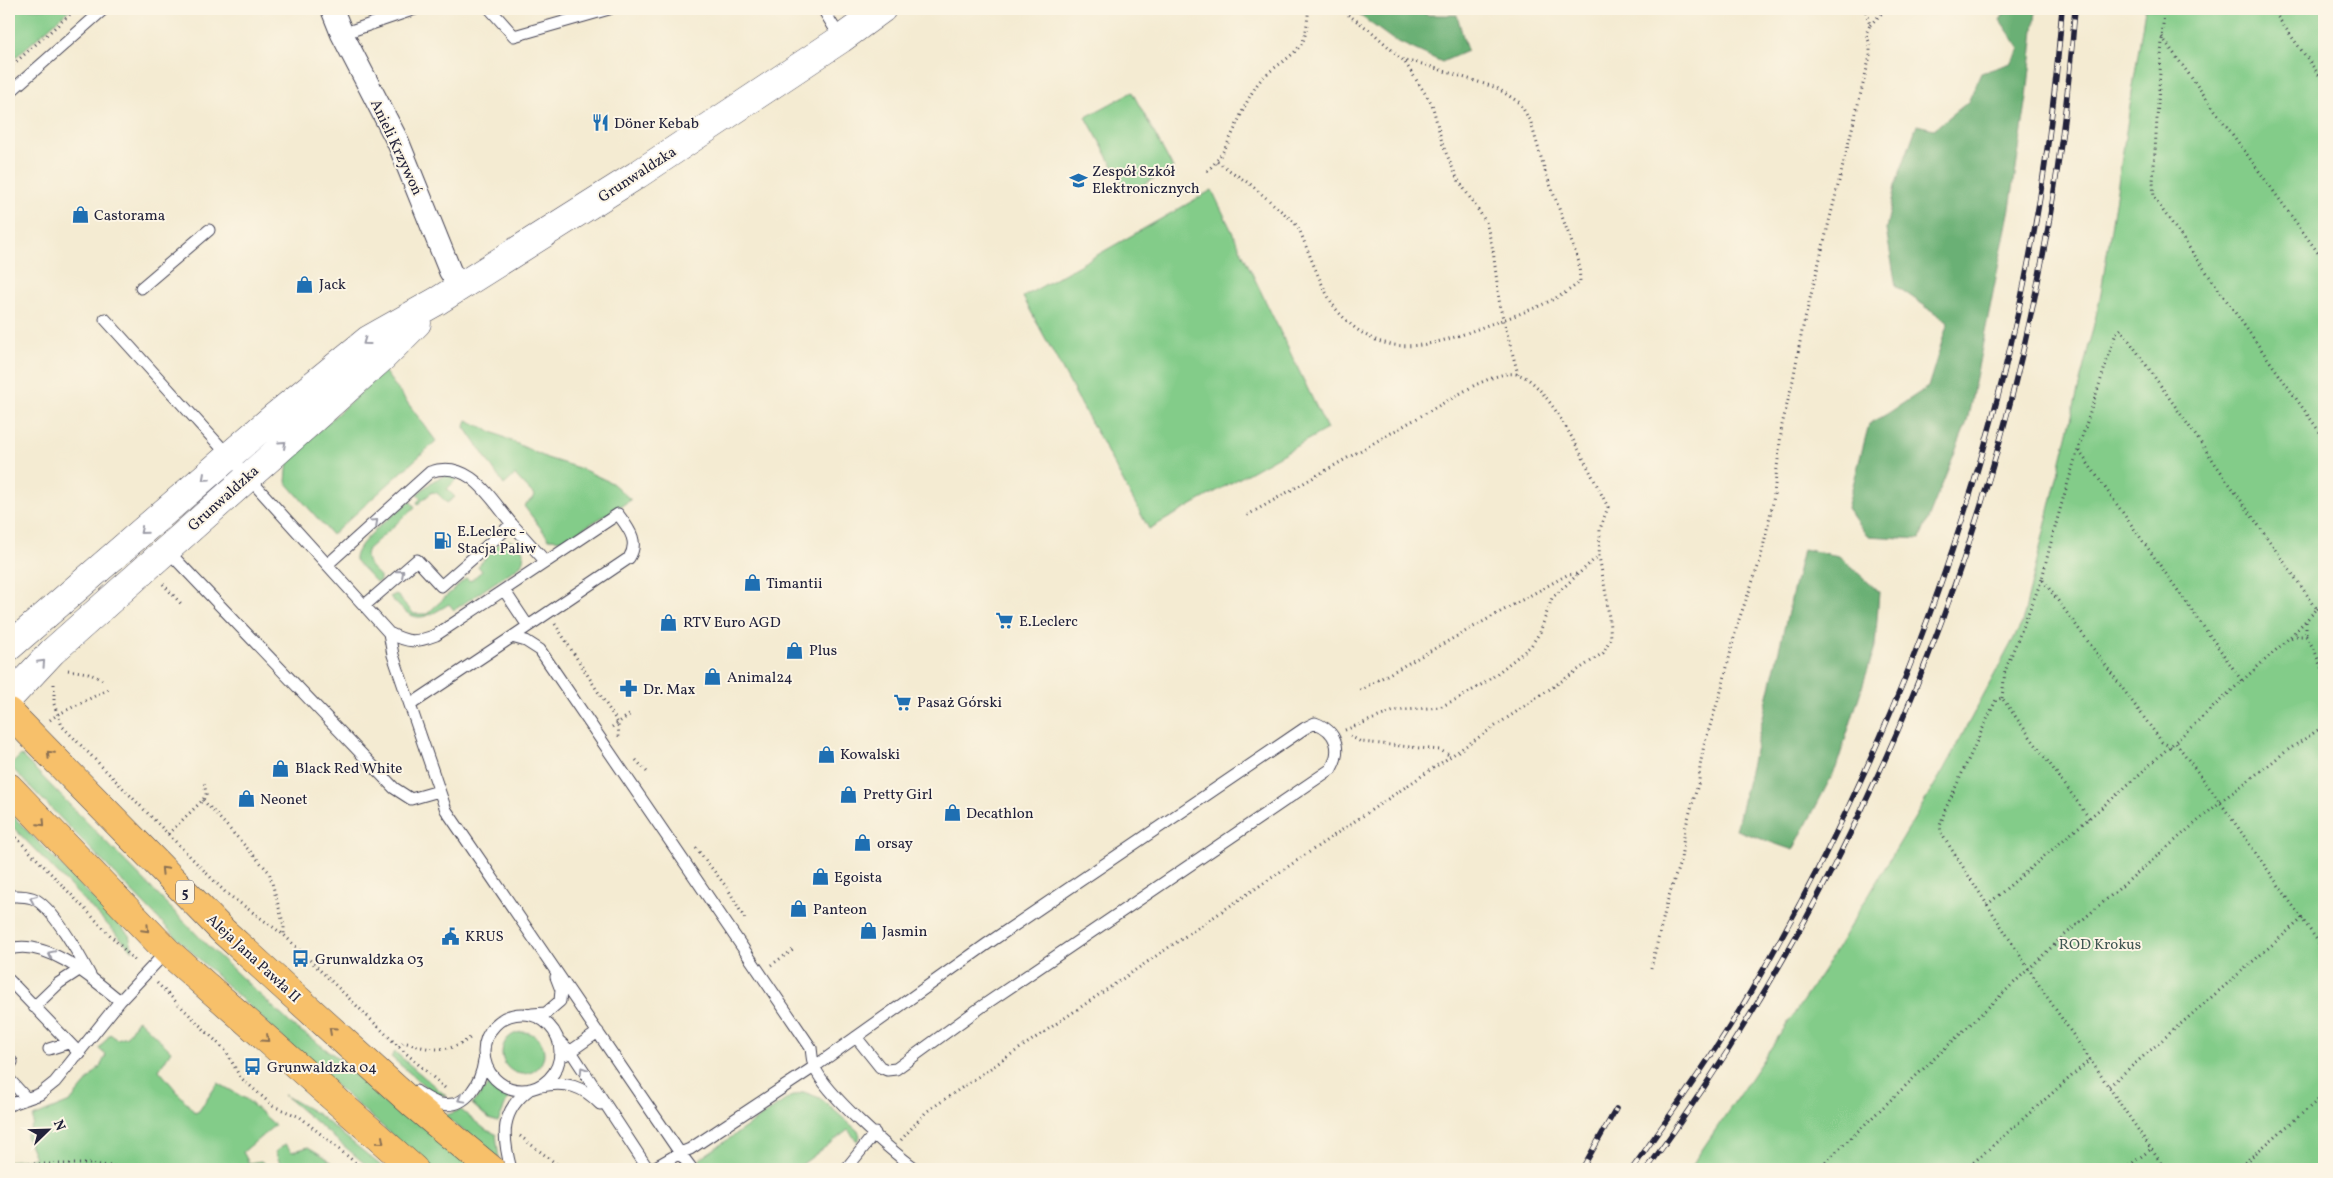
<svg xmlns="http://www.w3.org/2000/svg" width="2333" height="1178" viewBox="0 0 2333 1178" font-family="Vollkorn,serif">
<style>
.green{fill:#83cc89;stroke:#527762}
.forest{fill:#6ab075;stroke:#466958}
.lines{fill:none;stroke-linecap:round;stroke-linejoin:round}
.service-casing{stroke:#424052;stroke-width:13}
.minor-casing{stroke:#424052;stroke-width:24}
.tertiary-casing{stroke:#424052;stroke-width:29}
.primary-casing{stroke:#424052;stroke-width:29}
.path{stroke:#424052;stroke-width:3;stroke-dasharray:1 4;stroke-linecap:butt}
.service{stroke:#fff;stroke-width:11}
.minor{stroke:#fff;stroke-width:22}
.tertiary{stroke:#fff;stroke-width:28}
.primary{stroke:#f7c06b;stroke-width:28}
.rail-casing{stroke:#22223b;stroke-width:5.5}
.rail{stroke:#fcf5e5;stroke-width:4;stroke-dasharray:11;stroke-linecap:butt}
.oneway{stroke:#9c9ca7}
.oneway2{stroke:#8c7153}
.labels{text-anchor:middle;stroke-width:4;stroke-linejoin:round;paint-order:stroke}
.shield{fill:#fcf5e5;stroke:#63616e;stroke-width:1}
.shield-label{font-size:14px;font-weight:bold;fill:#22223b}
.poi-label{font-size:15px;fill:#22223b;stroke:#fcf5e5;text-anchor:start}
.street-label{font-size:15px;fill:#22223b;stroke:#fcf5e5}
.park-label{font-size:15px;fill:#3f5552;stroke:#fcf5e5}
</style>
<rect width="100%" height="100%" fill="#fcf5e5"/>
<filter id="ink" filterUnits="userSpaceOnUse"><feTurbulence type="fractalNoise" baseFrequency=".02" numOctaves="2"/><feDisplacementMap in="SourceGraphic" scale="10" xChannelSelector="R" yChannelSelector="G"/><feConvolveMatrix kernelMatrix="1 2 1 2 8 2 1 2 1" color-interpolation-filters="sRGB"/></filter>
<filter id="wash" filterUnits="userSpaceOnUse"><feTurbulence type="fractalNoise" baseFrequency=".0096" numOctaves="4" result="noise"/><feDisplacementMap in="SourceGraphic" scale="20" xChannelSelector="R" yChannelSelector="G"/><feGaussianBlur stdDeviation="1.12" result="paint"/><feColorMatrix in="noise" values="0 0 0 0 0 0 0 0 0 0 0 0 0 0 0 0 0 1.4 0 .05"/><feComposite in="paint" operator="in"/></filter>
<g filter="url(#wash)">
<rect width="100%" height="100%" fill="#f4ebd2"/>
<path class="green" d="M9,9H70L9,63Z
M2145,9H2324V1169H1689L1823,971L1944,769L2022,623L2100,299Z
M1132,92L1173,168L1128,193L1086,117Z
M1212,190L1327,429L1149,529L1023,297Z
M384,371L436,441L332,535L286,482L288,459Z
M467,420L547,458L582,469L612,483L631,500L564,540L549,539L524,506L535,496L515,475L504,485L465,427Z
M445,475L456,476L458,478L447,489L455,497L447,503L437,493L432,492L418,504L417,502L421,498L417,494L433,481Z
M410,501L415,507L368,549C362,561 372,568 380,576V581L376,582L355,560C353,544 397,512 410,501Z
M508,540C522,543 527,553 521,565L454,610L449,604C420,622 414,623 390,597L396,594L414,614H427L466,578L470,581L482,571L478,566C489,556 494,542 508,540Z
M21,755L208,946L291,1024L359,1073L473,1169H431L303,1057L180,941L10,766Z
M9,812L129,935L133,951L9,823Z
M138,1019L171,1051L159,1070L195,1113L199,1111L218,1083L246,1099L275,1125L243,1152L249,1163L261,1161L267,1166L282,1167L275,1152L285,1144L292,1152L308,1147L325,1157L339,1169H9V1161L35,1158L26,1136L33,1124V1117L70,1102L101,1065L106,1055L99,1049L110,1034L117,1039L127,1036Z
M502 1053a21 21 0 1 1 42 0a21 21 0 1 1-42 0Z
M395,1052L446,1096L433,1093L391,1057Z
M489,1084L509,1096L498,1122L489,1119L472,1104Z
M804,1092L820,1098L858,1131L860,1136L857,1141L848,1130L796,1169H704L700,1160L701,1158L790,1097Z
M284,1095L319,1115L385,1169H371Z
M461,1110L486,1130L496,1134L499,1158L444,1116Z"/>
<path class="forest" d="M1351,9H1423L1426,15H1457L1467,51L1442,62L1392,39Z
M2007,9L2036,11L2027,97L2010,208L1967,422L1920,539L1867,536L1847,508L1869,424L1887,414L1928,387L1948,322L1896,286L1886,229L1895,186L1917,125L1934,129L1968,102L1981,73L2011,63L2020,49L2000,20Z
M1803,549L1839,556L1879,592L1875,647L1836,768L1793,850L1736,830Z"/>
</g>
<g filter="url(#ink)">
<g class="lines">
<defs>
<path id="service" d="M490,9L514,36L609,9
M823,9L841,39
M342,34L415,9
M9,93L104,9
M141,288L209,230
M105,319L389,633L393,655L410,705
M166,549L394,788L411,799L439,791
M328,564L430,472C469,458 490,498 512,524
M504,590L528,626
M365,605L417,560L441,586L512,524L546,562
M389,633C409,643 415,643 436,635L618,514C628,528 640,541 629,558L512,637
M9,896C16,896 24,895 32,898C52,905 81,958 91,977
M9,949C47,938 92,978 120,1001
M9,980L80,1054
M34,1007L59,983L79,970
M532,1014L546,1013L560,1001L561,990L556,977
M484 1052a38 38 0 1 1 76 0a38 38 0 1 1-76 0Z
M856,1037L880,1067L887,1070L896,1069L984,1005L1331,769C1342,750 1337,731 1315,723L1305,728L987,944L814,1067L690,1149L680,1153L446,810L410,705L512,637L526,641L540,650L811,1048C812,1055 812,1062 815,1068C826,1094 891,1151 916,1169
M558,1040L572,1053L648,1169
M49,1049L68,1043
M565,1055L598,1032
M9,1063L12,1062
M9,1079L27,1099
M541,1086C566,1081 583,1086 600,1104
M416,1091C424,1096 432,1102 441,1104C467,1109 481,1082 484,1061
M9,1105L40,1094L55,1082L120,1001L167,951
M511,1169C502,1136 500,1111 530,1089
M652,1169L680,1153L692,1169
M846,1169L875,1133"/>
<path id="minor" d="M332,9L342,34L398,142L450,271L460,287"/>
<path id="tertiary" d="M9,647L274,417L368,340L439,300L637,175L841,39L882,9
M9,698L52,652L383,357L417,323"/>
<path id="primary" d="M9,712L223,931L413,1104L491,1169
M9,787L167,951L414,1169"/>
</defs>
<use href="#service" class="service-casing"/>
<use href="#minor" class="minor-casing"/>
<use href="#tertiary" class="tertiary-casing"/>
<use href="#primary" class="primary-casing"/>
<path class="path" d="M1340,9L1371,31L1404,61L1432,104L1443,146L1457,178L1486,222L1493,250L1500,307L1518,374
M2164,9L2153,182L2154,198L2324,438
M2272,9L2324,82
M1870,25L1886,9
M2162,37L2324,261
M9,68L76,9
M1217,162L1250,184L1294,222L1299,229C1308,250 1323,292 1336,309C1381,364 1431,347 1488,325C1519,314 1555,303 1580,282L1579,262L1545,171L1531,123L1520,103L1497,88L1419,63L1404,61
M1207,171C1233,148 1238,110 1259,82C1271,67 1291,60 1302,43C1307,34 1307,19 1309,9
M2079,451L2242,681
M163,584L182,605
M2317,609L2324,603
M2306,622V636
M555,624L618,723L619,737
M68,670L88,673L103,680
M54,684V704L62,726L226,893L284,935L399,1047L445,1088
M1360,690L1567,575L1577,574
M2002,698L2005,671L2042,579
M50,720L57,715L111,688
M612,727L632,713
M1345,730L1394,711L1440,707L1463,696L1489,680L1531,646L1540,632L1552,598L1598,556
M1350,736L1361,742L1440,750L1451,756
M2176,743L2220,802L2324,950
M2171,747L2162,742L2042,579C2061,496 2090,414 2116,333L2121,329L2317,609L2288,639
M9,757L16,751
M636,760L647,772
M203,800L269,872L284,926V934
M2089,818L2002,698L1996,700L1945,810L1940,826L1941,833L2043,991L2165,1169
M9,830L137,963
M168,834L203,800L206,794L204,781
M696,848L728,889L746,921
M1987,905L2121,791L2288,639L2296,636H2306L2314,649L2324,675
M771,965L793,950
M1651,968L1668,899L1681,859L1685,829L1699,781L1700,766L1704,745L1722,688L1737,625L1760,561L1773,502L1782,425L1793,380L1802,331L1870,56V44L1866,34L1870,25L1865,9
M157,983L226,1051L240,1077L273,1106L300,1117L363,1169
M399,1047L404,1042C428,1050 448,1054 470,1038
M2109,1086L2303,918
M520,1136L563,1169
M901,1140L926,1112L1603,653L1611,637L1607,600L1599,556L1600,529L1608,507C1592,477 1551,385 1520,375C1505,370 1488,380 1475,385L1246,516
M9,1164H90L142,1169
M1818,1169L2058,941L2220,802L2288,750L2324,726
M1966,1169L2091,1059
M2125,1169L2151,1149
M2237,1169L2324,1095"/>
<use href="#service" class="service"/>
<use href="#minor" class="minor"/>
<use href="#tertiary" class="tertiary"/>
<use href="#primary" class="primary"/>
<defs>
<path id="rail" d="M1582,1169L1616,1109
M1632,1169C1673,1111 1715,1053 1751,991C1926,692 2037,356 2062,9
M1647,1169C1895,829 2044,429 2075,9"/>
</defs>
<use href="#rail" class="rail-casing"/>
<use href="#rail" class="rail"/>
</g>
<defs><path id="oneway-chevron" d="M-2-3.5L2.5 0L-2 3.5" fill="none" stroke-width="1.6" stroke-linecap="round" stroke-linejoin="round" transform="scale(1.25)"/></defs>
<g class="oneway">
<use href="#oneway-chevron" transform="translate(366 342) rotate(144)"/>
<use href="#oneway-chevron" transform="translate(283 444) rotate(-42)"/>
<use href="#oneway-chevron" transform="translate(205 478) rotate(138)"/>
<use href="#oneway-chevron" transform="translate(375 522) rotate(-42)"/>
<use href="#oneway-chevron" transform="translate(143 531) rotate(140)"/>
<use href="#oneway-chevron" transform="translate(401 573) rotate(-41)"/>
<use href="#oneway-chevron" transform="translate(42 663) rotate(-47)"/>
<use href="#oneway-chevron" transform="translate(33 899) rotate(-157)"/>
<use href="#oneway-chevron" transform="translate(51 954) rotate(-154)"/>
<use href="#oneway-chevron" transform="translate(583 1070) rotate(-123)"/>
<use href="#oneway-chevron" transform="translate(461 1099) rotate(151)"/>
</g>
<g class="oneway2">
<use href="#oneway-chevron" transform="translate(50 754) rotate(-134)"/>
<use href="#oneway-chevron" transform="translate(42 823) rotate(46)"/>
<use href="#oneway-chevron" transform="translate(164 870) rotate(-134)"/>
<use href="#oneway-chevron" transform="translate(146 929) rotate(46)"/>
<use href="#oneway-chevron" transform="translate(332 1030) rotate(-138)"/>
<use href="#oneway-chevron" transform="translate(266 1039) rotate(42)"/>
<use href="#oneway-chevron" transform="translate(381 1141) rotate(41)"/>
</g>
</g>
<defs>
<symbol id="restaurant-bare" viewBox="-9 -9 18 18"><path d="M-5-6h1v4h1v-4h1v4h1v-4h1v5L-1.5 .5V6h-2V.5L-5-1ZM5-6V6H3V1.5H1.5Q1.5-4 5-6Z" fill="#1f6fb2" stroke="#fcf5e5" stroke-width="2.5" paint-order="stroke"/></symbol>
<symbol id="school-bare" viewBox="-9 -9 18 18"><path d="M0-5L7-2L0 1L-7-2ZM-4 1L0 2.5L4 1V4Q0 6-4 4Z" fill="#1f6fb2" stroke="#fcf5e5" stroke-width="2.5" paint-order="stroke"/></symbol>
<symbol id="shop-bare" viewBox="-9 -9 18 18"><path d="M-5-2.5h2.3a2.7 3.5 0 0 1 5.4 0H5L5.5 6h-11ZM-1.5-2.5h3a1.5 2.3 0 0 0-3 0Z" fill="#1f6fb2" stroke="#fcf5e5" stroke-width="2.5" paint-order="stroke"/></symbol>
<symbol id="fuel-bare" viewBox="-9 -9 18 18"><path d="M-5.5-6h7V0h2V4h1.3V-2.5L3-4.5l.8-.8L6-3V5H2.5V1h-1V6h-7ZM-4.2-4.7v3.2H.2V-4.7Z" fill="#1f6fb2" stroke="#fcf5e5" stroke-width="2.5" paint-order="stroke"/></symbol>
<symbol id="supermarket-bare" viewBox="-9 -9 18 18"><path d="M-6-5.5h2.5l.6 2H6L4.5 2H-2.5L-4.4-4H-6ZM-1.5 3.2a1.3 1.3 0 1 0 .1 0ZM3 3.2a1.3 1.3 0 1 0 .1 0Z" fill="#1f6fb2" stroke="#fcf5e5" stroke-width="2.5" paint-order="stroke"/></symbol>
<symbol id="pharmacy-bare" viewBox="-9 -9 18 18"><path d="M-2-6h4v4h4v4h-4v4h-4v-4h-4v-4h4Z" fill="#1f6fb2" stroke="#fcf5e5" stroke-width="2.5" paint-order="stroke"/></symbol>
<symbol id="civic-bare" viewBox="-9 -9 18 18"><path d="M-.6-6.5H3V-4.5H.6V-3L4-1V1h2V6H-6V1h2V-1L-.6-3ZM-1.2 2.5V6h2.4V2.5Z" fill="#1f6fb2" stroke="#fcf5e5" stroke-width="2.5" paint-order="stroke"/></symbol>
<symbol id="bus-bare" viewBox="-9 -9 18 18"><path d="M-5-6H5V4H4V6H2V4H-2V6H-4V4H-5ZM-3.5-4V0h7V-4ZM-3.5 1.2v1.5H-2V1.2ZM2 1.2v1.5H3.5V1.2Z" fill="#1f6fb2" stroke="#fcf5e5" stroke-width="2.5" paint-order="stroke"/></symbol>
</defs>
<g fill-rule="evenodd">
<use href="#restaurant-bare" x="588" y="110" width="25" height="25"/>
<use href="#school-bare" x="1066" y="168" width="25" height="25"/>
<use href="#shop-bare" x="68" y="202" width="25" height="25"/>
<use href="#shop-bare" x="292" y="272" width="25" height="25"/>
<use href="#fuel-bare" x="430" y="528" width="25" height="25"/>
<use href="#shop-bare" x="740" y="570" width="25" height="25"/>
<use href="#supermarket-bare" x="992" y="608" width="25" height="25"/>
<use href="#shop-bare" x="656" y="610" width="25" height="25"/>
<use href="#shop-bare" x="782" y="638" width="25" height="25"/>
<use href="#shop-bare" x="700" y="664" width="25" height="25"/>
<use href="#pharmacy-bare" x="616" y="676" width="25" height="25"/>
<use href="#supermarket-bare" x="890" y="690" width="25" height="25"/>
<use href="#shop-bare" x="814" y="742" width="25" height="25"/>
<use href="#shop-bare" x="268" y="756" width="25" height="25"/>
<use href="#shop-bare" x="836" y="782" width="25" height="25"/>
<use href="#shop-bare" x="234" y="786" width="25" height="25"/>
<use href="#shop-bare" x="940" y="800" width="25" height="25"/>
<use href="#shop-bare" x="850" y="830" width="25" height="25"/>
<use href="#shop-bare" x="808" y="864" width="25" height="25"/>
<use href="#shop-bare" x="786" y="896" width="25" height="25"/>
<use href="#shop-bare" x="856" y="918" width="25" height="25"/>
<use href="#civic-bare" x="438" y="924" width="25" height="25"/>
<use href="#bus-bare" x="288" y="946" width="25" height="25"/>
<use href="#bus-bare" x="240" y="1054" width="25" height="25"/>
</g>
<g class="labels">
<rect class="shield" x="176" y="880.5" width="18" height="23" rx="4"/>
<g class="shield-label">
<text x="185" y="897">5</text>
</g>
<g class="poi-label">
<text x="614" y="128">Döner Kebab</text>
<text x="1092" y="176">Zespół Szkół<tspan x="1092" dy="17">Elektronicznych</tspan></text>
<text x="94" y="220">Castorama</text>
<text x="319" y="289">Jack</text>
<text x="457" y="536">E.Leclerc -<tspan x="457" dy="17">Stacja Paliw</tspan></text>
<text x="766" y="588">Timantii</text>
<text x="1019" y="626">E.Leclerc</text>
<text x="683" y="627">RTV Euro AGD</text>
<text x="809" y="655">Plus</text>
<text x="727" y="682">Animal24</text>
<text x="643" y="694">Dr. Max</text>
<text x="917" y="707">Pasaż Górski</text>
<text x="840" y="759">Kowalski</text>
<text x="295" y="773">Black Red White</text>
<text x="863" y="799">Pretty Girl</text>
<text x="260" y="804">Neonet</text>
<text x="966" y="818">Decathlon</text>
<text x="877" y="848">orsay</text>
<text x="834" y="882">Egoista</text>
<text x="813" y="914">Panteon</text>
<text x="882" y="936">Jasmin</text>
<text x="465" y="941">KRUS</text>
<text x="315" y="964">Grunwaldzka 03</text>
<text x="267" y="1072">Grunwaldzka 04</text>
</g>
<g class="street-label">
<text transform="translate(397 147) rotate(65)" y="5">Anieli Krzywoń</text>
<text transform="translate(637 174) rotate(-33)" y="5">Grunwaldzka</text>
<text transform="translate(223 498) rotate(-42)" y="5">Grunwaldzka</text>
<text transform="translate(254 958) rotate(43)" y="5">Aleja Jana Pawła II</text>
</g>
<g class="park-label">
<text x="2100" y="949">ROD Krokus</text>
</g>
</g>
<rect width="2333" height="1178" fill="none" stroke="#fcf5e5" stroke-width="30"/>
<g transform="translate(48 1130) rotate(67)" stroke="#fcf5e5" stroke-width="4" paint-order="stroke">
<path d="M0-4L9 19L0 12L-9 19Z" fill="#22223b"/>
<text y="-8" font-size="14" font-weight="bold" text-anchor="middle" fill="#22223b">N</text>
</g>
</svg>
